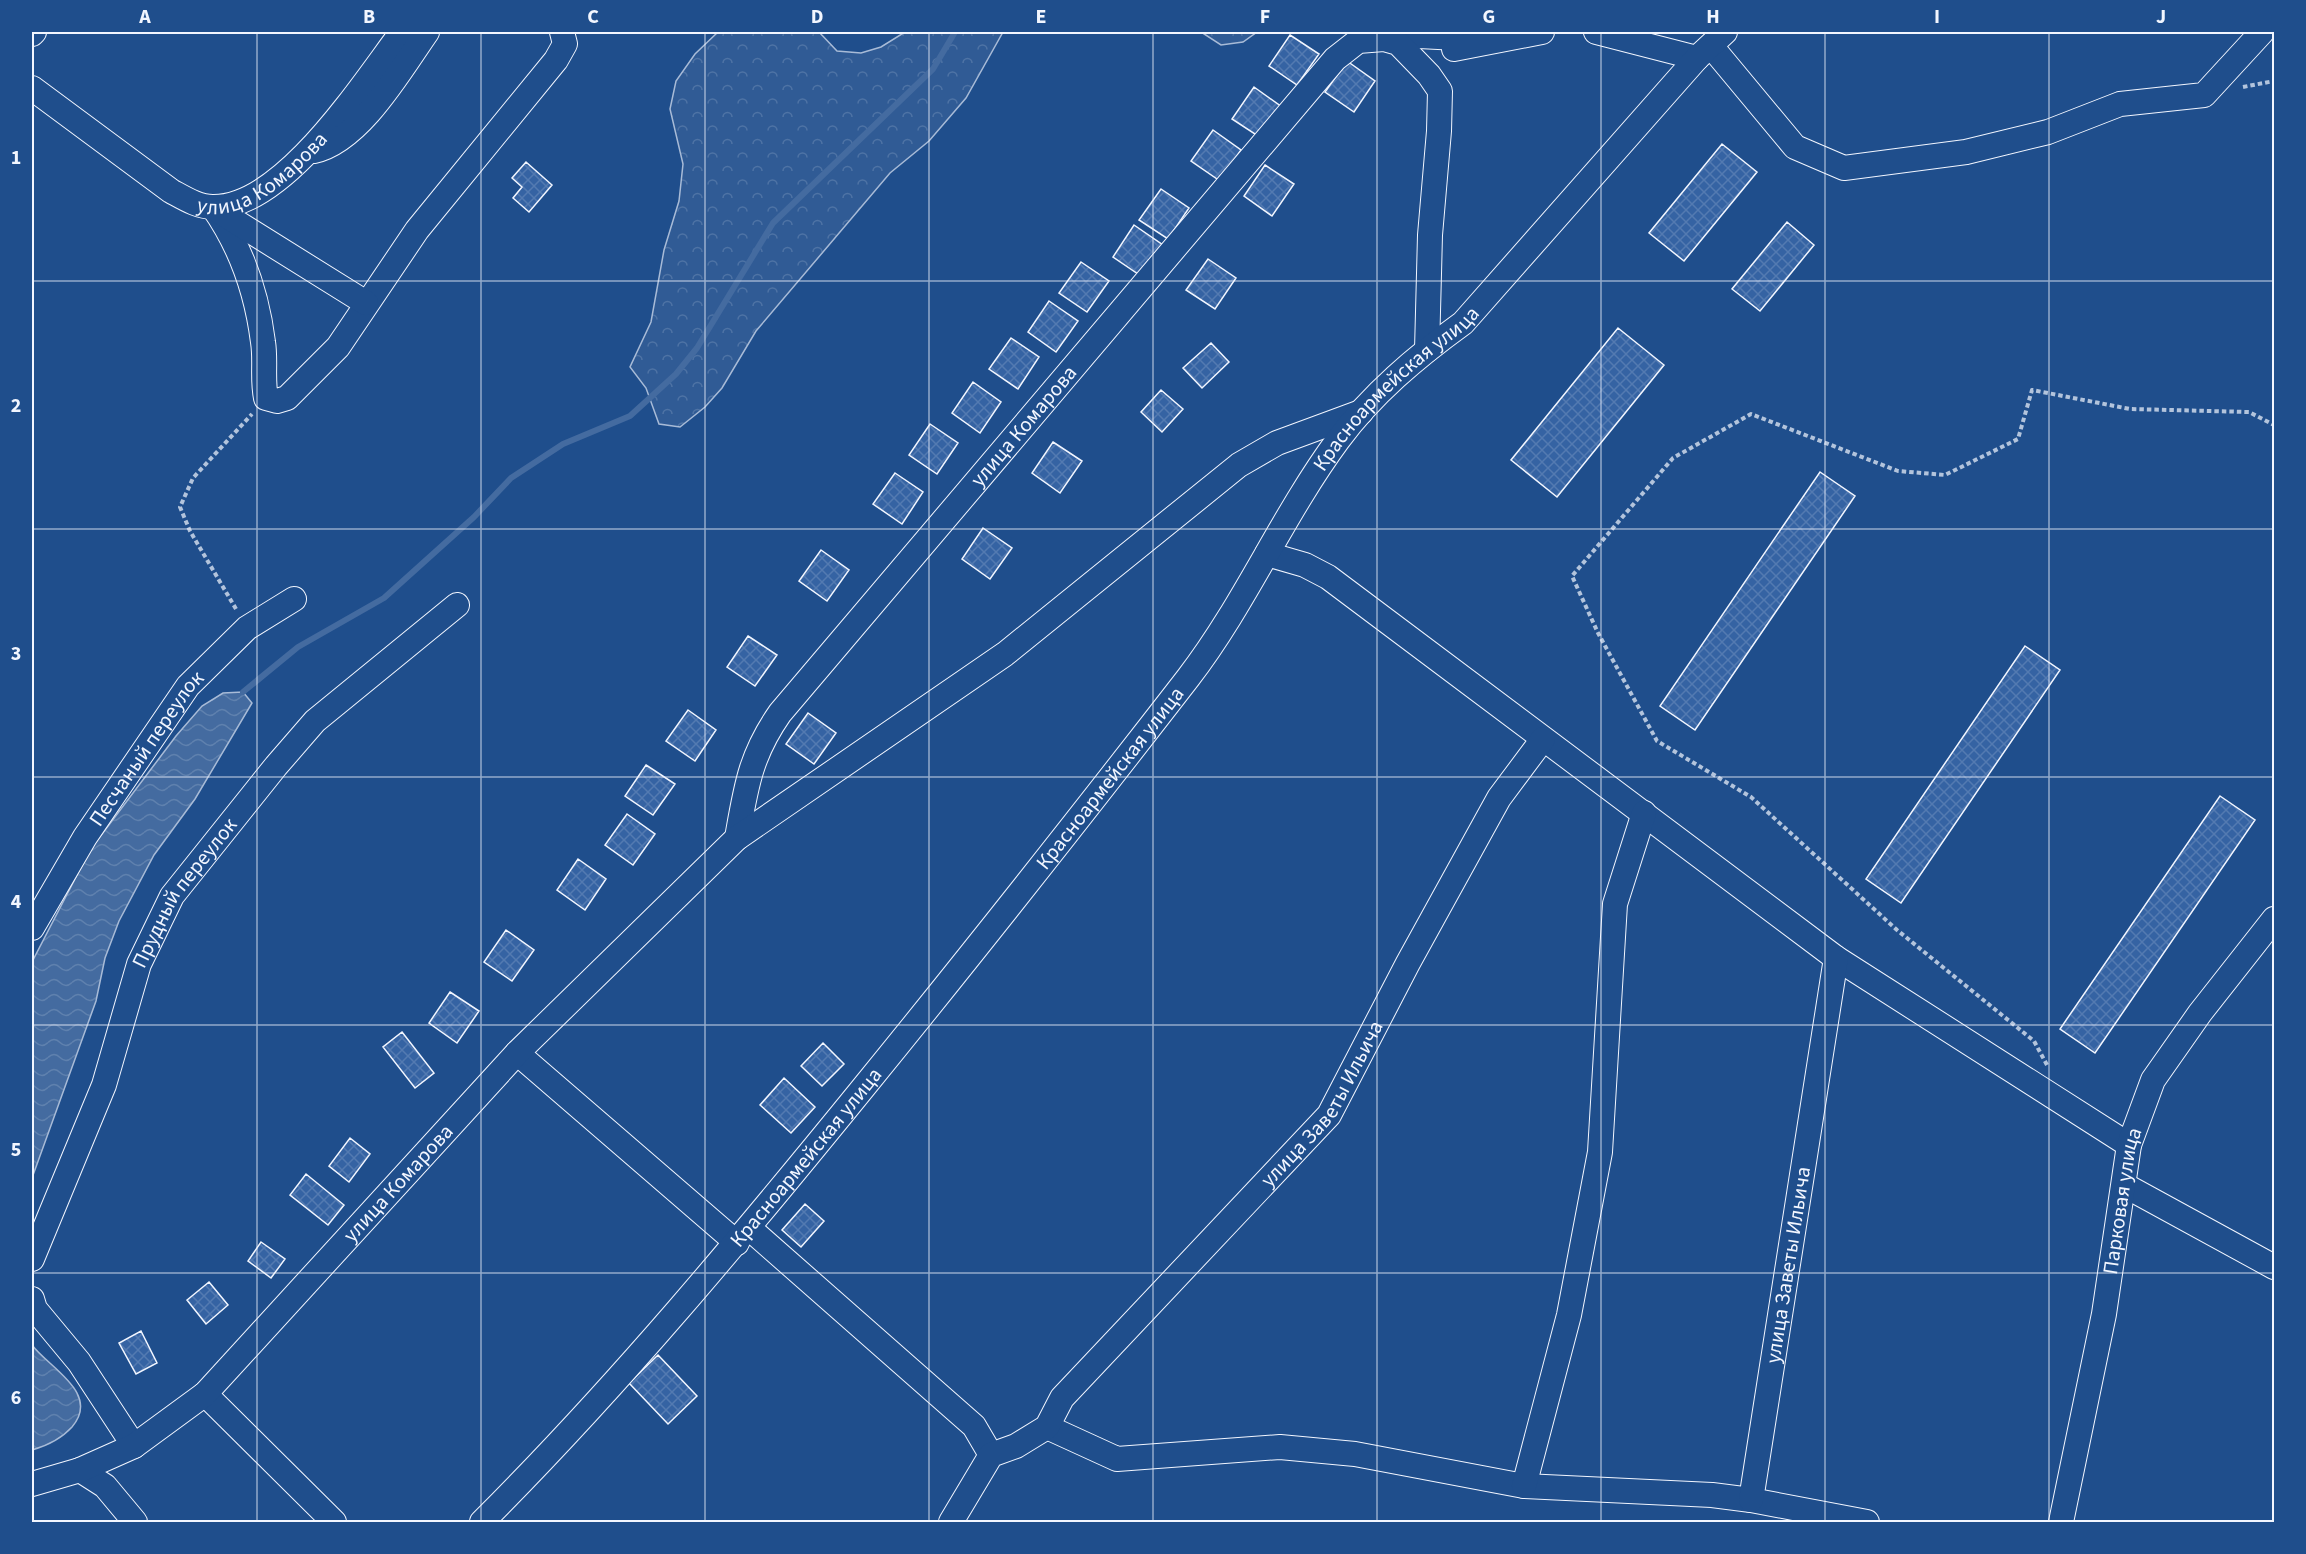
<svg xmlns="http://www.w3.org/2000/svg" width="2306" height="1554" viewBox="0 0 2306 1554" font-family="'Source Sans 3',sans-serif">
<style>
.forest{fill:url(#forest-crowns);stroke:#a8bbd7;stroke-width:1.5}
.water{fill:url(#water-waves);stroke:#a8bbd7;stroke-width:1.5}
.lines{fill:none;stroke-linecap:round;stroke-linejoin:round}
.stream{stroke:#446ba0;stroke-width:6}
.building{fill:url(#building-cross-hatch);stroke:#f2f6ff;stroke-width:1.5}
.minor-casing{stroke:#f2f6ff;stroke-width:26}
.path{stroke:#b3c4dc;stroke-width:4;stroke-dasharray:4.5 3;stroke-linecap:butt}
.minor{stroke:#1f4e8c;stroke-width:24}
.grid{fill:none;stroke:#f2f6ff;stroke-width:1.5;stroke-opacity:0.55}
.labels{text-anchor:middle;stroke-width:4.5;stroke-linejoin:round;paint-order:stroke}
.street-label{font-size:21px;fill:#f2f6ff;stroke:#1f4e8c}
.neatline{fill:none;stroke:#f2f6ff;stroke-width:2}
.grid-label{font-size:20px;text-anchor:middle;font-weight:bold;fill:#f2f6ff}
</style>
<defs>
<pattern id="forest-crowns" width="20" height="18" patternUnits="userSpaceOnUse" patternTransform="scale(1.5)"><rect width="20" height="18" fill="#305b95"/><path d="M2 6a3 3 0 1 1 6 0M12 15a3 3 0 1 1 6 0" fill="none" stroke="#4e73a5"/></pattern>
<pattern id="water-waves" width="16" height="10" patternUnits="userSpaceOnUse" patternTransform="scale(1.5)"><rect width="16" height="10" fill="#446ba0"/><path d="M0 5q4-4 8 0t8 0" fill="none" stroke="#5f81ae"/></pattern>
<pattern id="building-cross-hatch" width="8" height="8" patternUnits="userSpaceOnUse" patternTransform="scale(1.5)"><rect width="8" height="8" fill="#3563a3"/><path d="M0 0l8 8M0 8l8-8" fill="none" stroke="#537ab1"/></pattern>
</defs>
<rect width="100%" height="100%" fill="#1f4e8c"/>
<path class="forest" d="M718,32H819L837,51L861,53L881,47L905,32H1003L966,98L929,141L890,173L756,331L722,388L705,407L680,427L659,424L646,388L630,367L651,322L664,250L679,201L683,164L670,109L676,81L695,54Z
M1201,32H1257L1243,42L1221,45Z"/>
<path class="water" d="M243,692L252,703L195,799L154,855L119,921L105,958L96,1001L32,1178V962L90,850L176,736L202,706L223,693Z
M32,1345C49,1368 101,1393 72,1427C62,1438 46,1446 32,1450Z"/>
<g class="lines">
<path class="stream" d="M243,692L298,647L384,598L474,517L511,478L563,444L630,416L676,374L697,348L773,223L933,69L955,32"/>
</g>
<path class="building" d="M1290,35L1319,54L1297,85L1269,66Z
M1347,61L1375,81L1354,112L1325,92Z
M1254,87L1282,107L1261,138L1232,119Z
M1213,130L1241,150L1220,181L1191,161Z
M1722,144L1757,172L1684,261L1649,233Z
M526,162L552,185L529,212L513,198L522,187L512,178Z
M1265,165L1294,184L1272,216L1244,196Z
M1161,189L1189,208L1168,239L1139,220Z
M1787,222L1814,245L1760,311L1732,289Z
M1134,225L1163,245L1141,276L1113,257Z
M1208,259L1236,278L1215,309L1186,290Z
M1081,262L1109,281L1087,312L1059,293Z
M1049,301L1078,321L1056,352L1028,332Z
M1618,328L1664,365L1557,497L1511,460Z
M1011,338L1039,357L1018,389L989,369Z
M1211,343L1229,362L1202,388L1183,368Z
M973,382L1001,402L980,433L952,413Z
M1161,390L1183,409L1162,432L1141,412Z
M930,424L958,443L937,474L909,455Z
M1053,442L1082,461L1060,493L1032,473Z
M1820,472L1855,496L1695,730L1660,706Z
M895,473L923,492L902,524L873,504Z
M983,528L1012,548L990,579L962,559Z
M821,550L849,570L827,601L799,581Z
M748,636L777,655L755,686L727,667Z
M2025,646L2060,670L1901,903L1866,879Z
M688,710L716,730L695,761L666,741Z
M808,713L836,733L814,764L786,744Z
M646,765L675,784L653,815L625,796Z
M2220,796L2255,820L2095,1053L2060,1029Z
M627,814L655,834L633,865L605,845Z
M578,859L606,879L585,910L557,890Z
M506,930L534,950L512,981L484,962Z
M450,992L479,1011L457,1043L429,1023Z
M402,1032L434,1073L415,1088L383,1047Z
M823,1043L844,1064L822,1086L801,1066Z
M784,1078L815,1107L791,1133L760,1105Z
M350,1138L370,1154L349,1182L329,1166Z
M306,1174L344,1205L328,1225L290,1195Z
M805,1204L824,1221L801,1247L782,1230Z
M261,1242L285,1259L271,1278L248,1261Z
M209,1282L228,1305L206,1324L187,1300Z
M141,1331L157,1363L136,1374L119,1343Z
M658,1355L697,1396L668,1424L629,1383Z"/>
<g class="lines">
<defs>
<g id="minor">
<path d="M1596,32L1697,58"/>
<path d="M32,34L34,32"/>
<path d="M1384,39L1419,36L1458,38"/>
<path d="M1711,46L1795,147L1844,168L1966,152L2048,132L2120,104L2204,95L2262,32"/>
<path d="M1454,49L1542,32"/>
<path id="s1" d="M32,88L171,191C184,198 198,207 213,207C284,208 363,83 402,32"/>
<path d="M314,151C360,141 401,69 427,32"/>
<path d="M213,207C241,247 257,294 263,342C266,361 262,379 266,398L277,401L287,398L338,347L417,230L556,60L565,44L562,32"/>
<path d="M220,212L366,303"/>
<path d="M1267,554L1305,565L1328,577L1836,958L2129,1145"/>
<path id="s2" d="M737,838C746,787 750,756 780,713L1335,59L1358,41L1384,39L1398,43L1429,75L1440,91L1439,131L1430,235L1427,350"/>
<path id="s3" d="M32,928L85,837L188,686L247,628L294,599"/>
<path d="M517,1053L737,1243"/>
<path d="M2124,1185L2274,1267"/>
<path d="M749,1228L974,1426L991,1455"/>
<path id="s4" d="M32,1259L104,1085L139,964L172,896L276,766L315,721L457,605"/>
<path d="M32,1299L35,1309L79,1362L134,1446"/>
<path d="M205,1394L334,1522"/>
<path d="M1047,1427L1117,1459L1280,1447L1355,1454L1524,1486L1712,1495L1751,1500L1867,1522"/>
<path d="M80,1470L105,1486L135,1522"/>
<path id="s5" d="M32,1484L80,1470L134,1446L205,1394L517,1053L737,838L1005,654L1239,465L1277,443L1361,412"/>
<path d="M1524,1486L1569,1315L1600,1152L1615,904L1644,813"/>
<path id="s6" d="M1751,1500L1836,958"/>
<path id="s7" d="M482,1522C618,1386 741,1238 863,1088C973,953 1081,816 1188,678C1245,604 1282,516 1338,440C1372,394 1416,357 1463,323L1697,58L1725,32"/>
<path id="s8" d="M951,1522L991,1455L1016,1446L1047,1427L1062,1398L1329,1115L1408,963L1499,798L1543,739"/>
<path id="s9" d="M2061,1522L2104,1314L2129,1145L2153,1080L2200,1013L2274,919"/>
</g>
</defs>
<use href="#minor" class="minor-casing"/>
<path class="path" d="M2243,87L2274,81
M236,609L190,531L180,507L193,478L252,414
M2047,1065L2034,1041L1897,930L1751,797L1657,741L1598,633L1572,576L1673,458L1751,414L1898,471L1945,475L2018,439L2032,390L2130,409L2249,412L2274,425"/>
<use href="#minor" class="minor"/>
</g>
<path class="grid" d="M257,32V1522M481,32V1522M705,32V1522M929,32V1522M1153,32V1522M1377,32V1522M1601,32V1522M1825,32V1522M2049,32V1522M32,281H2274M32,529H2274M32,777H2274M32,1025H2274M32,1273H2274"/>
<g class="labels">
<g class="street-label">
<text dy="7" stroke="none"><textPath href="#s1" startOffset="278">улица Комарова</textPath></text>
<text dy="7" stroke="none"><textPath href="#s7" startOffset="1460">Красноармейская улица</textPath></text>
<text dy="7" stroke="none"><textPath href="#s2" startOffset="510">улица Комарова</textPath></text>
<text dy="7" stroke="none"><textPath href="#s3" startOffset="213">Песчаный переулок</textPath></text>
<text dy="7" stroke="none"><textPath href="#s7" startOffset="974">Красноармейская улица</textPath></text>
<text dy="7" stroke="none"><textPath href="#s4" startOffset="399">Прудный переулок</textPath></text>
<text dy="7" stroke="none"><textPath href="#s8" startOffset="568">улица Заветы Ильича</textPath></text>
<text dy="7" stroke="none"><textPath href="#s7" startOffset="488">Красноармейская улица</textPath></text>
<text dy="7" stroke="none"><textPath href="#s5" startOffset="483">улица Комарова</textPath></text>
<text dy="7" stroke="none"><textPath href="#s9" startOffset="327">Парковая улица</textPath></text>
<text dy="7" stroke="none"><textPath href="#s6" startOffset="238">улица Заветы Ильича</textPath></text>
</g>
</g>
<rect width="2306" height="1554" fill="none" stroke="#1f4e8c" stroke-width="66"/>
<rect x="33" y="33" width="2240" height="1488" class="neatline"/>
<g class="grid-label">
<text x="145" y="23">A</text>
<text x="369" y="23">B</text>
<text x="593" y="23">C</text>
<text x="817" y="23">D</text>
<text x="1041" y="23">E</text>
<text x="1265" y="23">F</text>
<text x="1489" y="23">G</text>
<text x="1713" y="23">H</text>
<text x="1937" y="23">I</text>
<text x="2161" y="23">J</text>
<text x="16" y="164">1</text>
<text x="16" y="412">2</text>
<text x="16" y="660">3</text>
<text x="16" y="908">4</text>
<text x="16" y="1156">5</text>
<text x="16" y="1404">6</text>
</g>
</svg>
